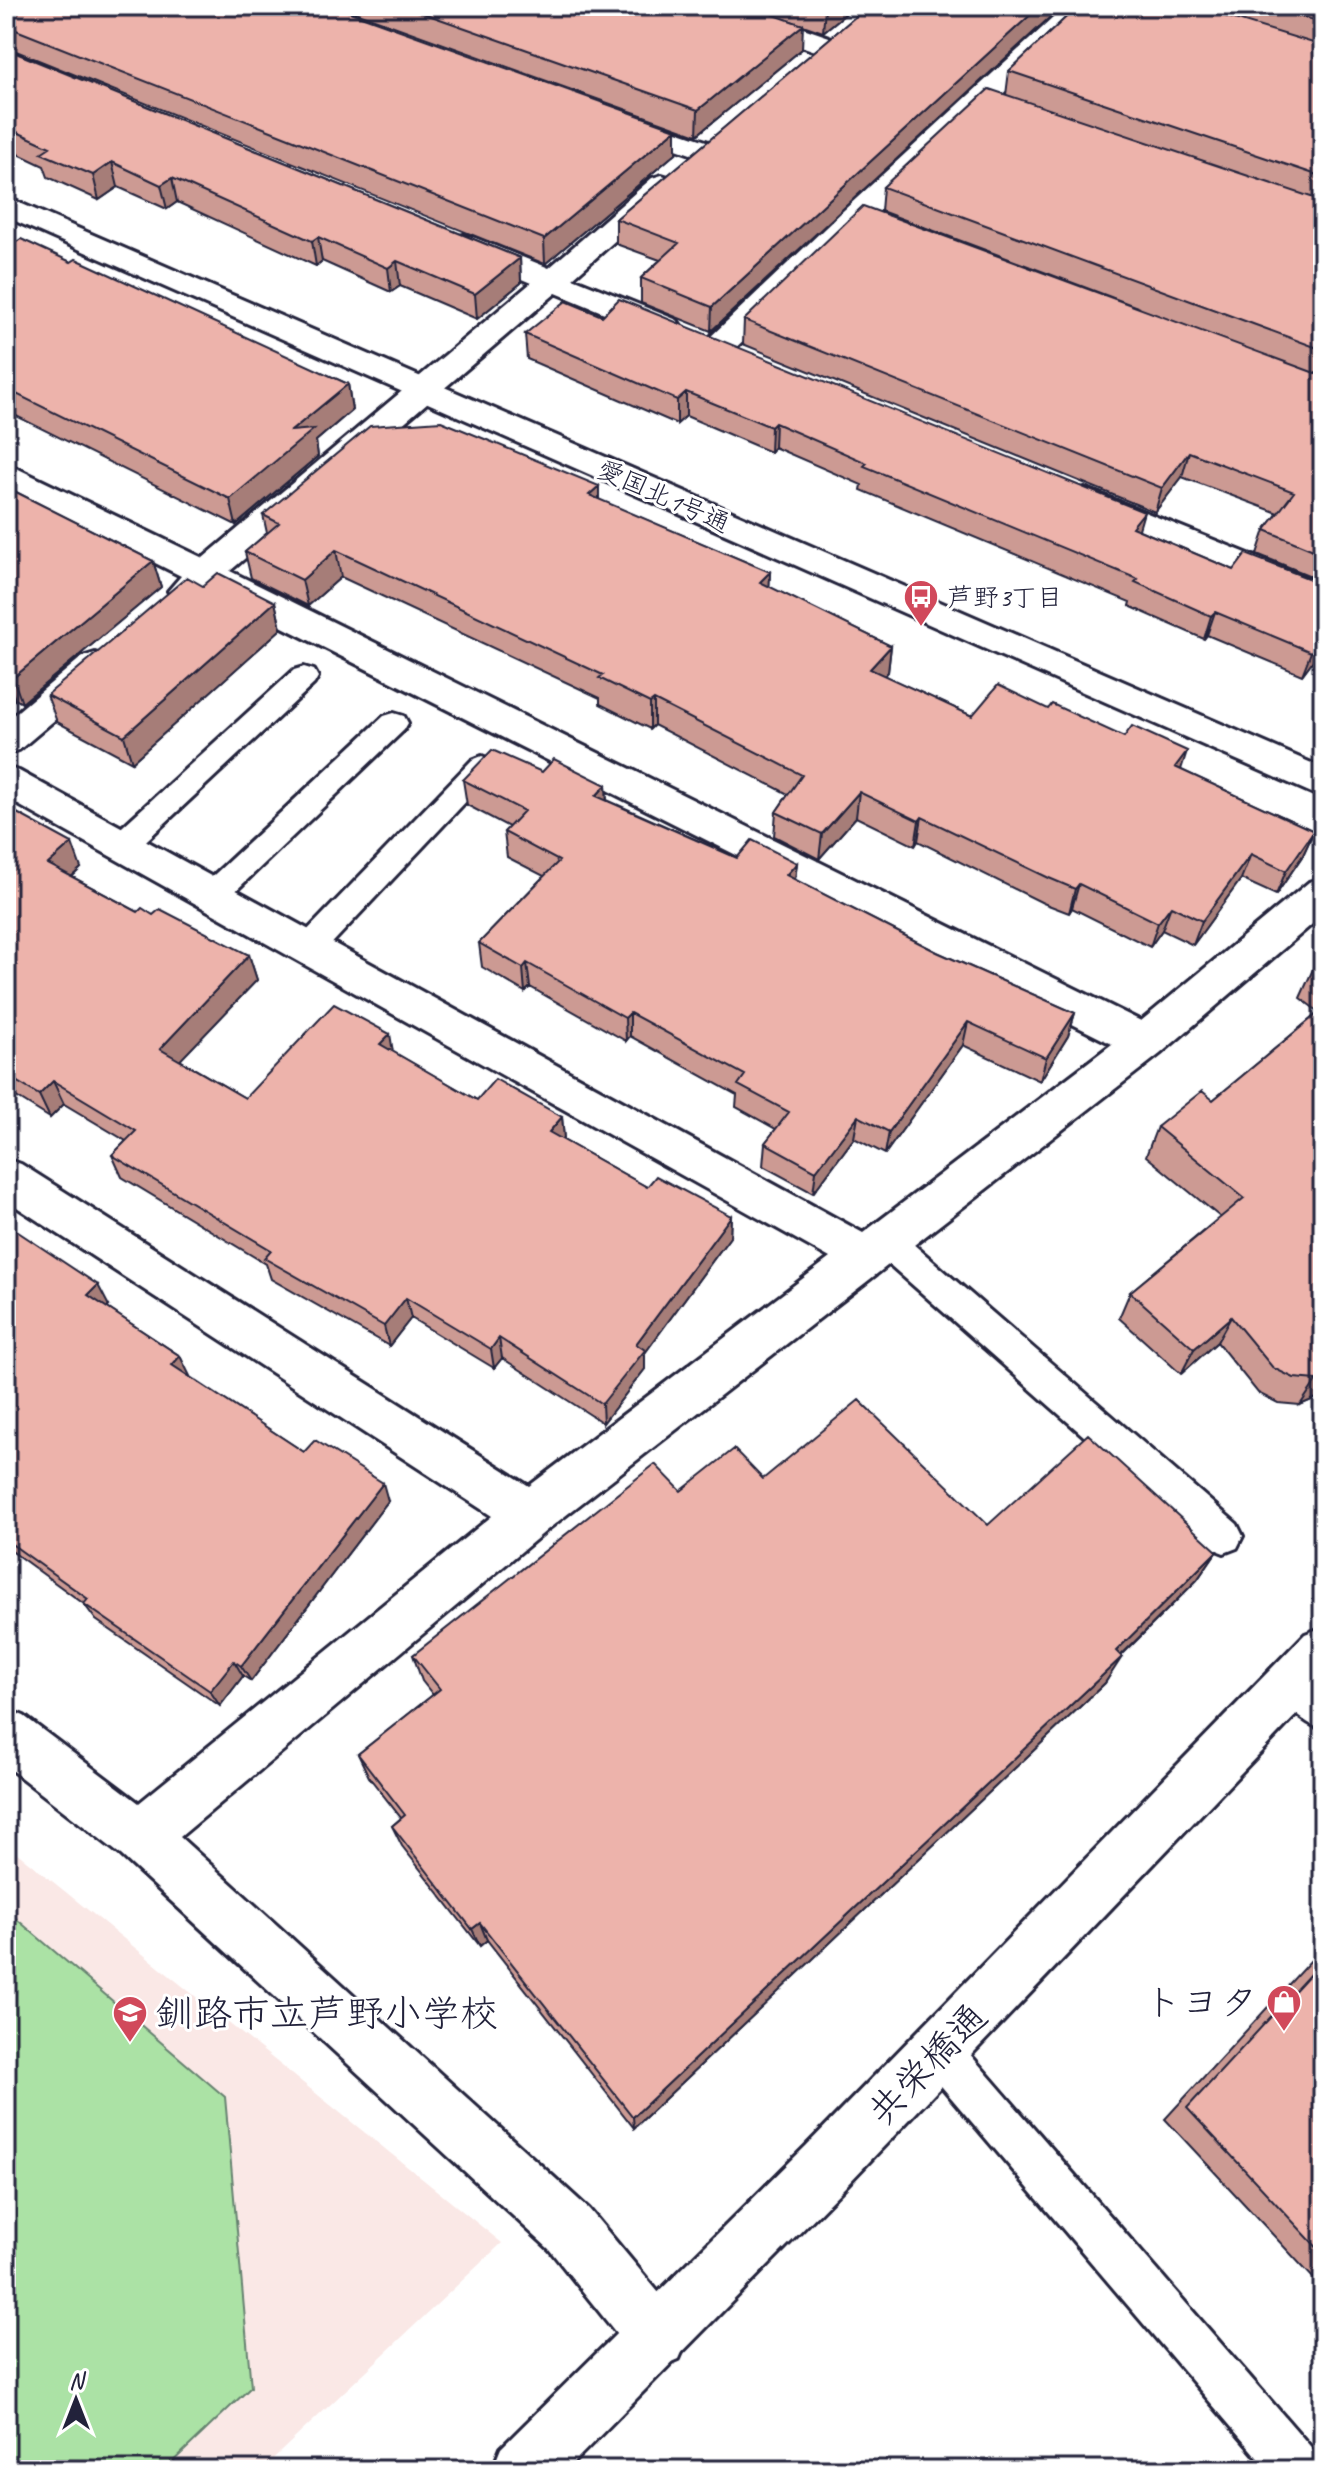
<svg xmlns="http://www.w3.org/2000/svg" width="1329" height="2476" viewBox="0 0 1329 2476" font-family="Caveat,'Klee One',sans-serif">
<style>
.built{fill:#fae8e6}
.green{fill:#abe2a5;stroke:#668270;stroke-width:2}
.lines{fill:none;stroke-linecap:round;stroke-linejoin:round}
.service-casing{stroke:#22223b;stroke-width:6}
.minor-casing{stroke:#22223b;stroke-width:6}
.tertiary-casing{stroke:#22223b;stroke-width:6}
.service{fill:#fff;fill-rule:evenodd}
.minor{fill:#fff;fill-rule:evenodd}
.tertiary{fill:#fff;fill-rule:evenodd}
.wall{fill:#cc9a93;stroke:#22223b;stroke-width:2}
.shaded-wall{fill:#a67d78;stroke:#22223b;stroke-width:2}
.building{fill:#edb3ab;stroke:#22223b;stroke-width:2}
.labels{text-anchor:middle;stroke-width:6;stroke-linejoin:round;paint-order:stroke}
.far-street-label{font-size:26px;fill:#22223b;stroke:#fff}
.far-poi-label{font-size:26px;fill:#22223b;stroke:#fff;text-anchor:start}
.near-poi-label{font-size:38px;fill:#22223b;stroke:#fff;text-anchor:end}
.near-street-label{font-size:38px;fill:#22223b;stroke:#fff}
</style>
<rect width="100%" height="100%" fill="#fff"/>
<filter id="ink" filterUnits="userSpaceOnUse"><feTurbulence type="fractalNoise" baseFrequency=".0125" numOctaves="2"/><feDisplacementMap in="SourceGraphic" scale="16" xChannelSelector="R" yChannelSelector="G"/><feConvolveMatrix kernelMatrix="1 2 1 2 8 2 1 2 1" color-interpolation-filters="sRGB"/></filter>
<g filter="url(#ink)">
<path class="built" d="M6,1844L502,2243L261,2470H6Z"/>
<path class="green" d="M6,1910L225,2097L251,2387L164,2470H6Z"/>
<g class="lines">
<defs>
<path id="service" d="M304,667L314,670L318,677L314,684L133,853L122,856L111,853L107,845L111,837L294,670Z
M394,713L404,716L408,723L404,730L223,903L212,907L201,903L197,895L201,887L384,716Z
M482,756L492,760L496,767L492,774L320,956L309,960L298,956L294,948L298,940L472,760Z
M885,1225L897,1230L1237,1524L1243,1536L1237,1548L1224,1553L1211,1548L873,1250L868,1240L873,1230Z
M1292,1664L1306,1670L1323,1685V1730C1302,1722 1282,1704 1273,1683L1278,1670Z
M940,2031L955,2037L1316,2453L1323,2470H1268L925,2067L919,2052L925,2037Z"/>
<path id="minor" d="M700,6H739L838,40L842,46L838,52H818L704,12Z
M1066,6H1095L728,355L717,358L706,355L701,348L706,341L845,209Z
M621,112L712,143L716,149L712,155L702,158L611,126L607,120L611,114Z
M662,175L672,178L677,184L672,190L573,278L677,320L682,327L677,334L666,336L655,334L556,293L230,571L1141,1021L1309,882L1323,878V915L1160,1054L547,1530L180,1837L589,2209L679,2317L688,2338L679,2359L658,2368L637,2359L549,2249L121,1855L6,1766V1709L24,1716L139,1803L492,1516L6,1200V1159L21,1164L529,1486L830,1258L6,798V767L19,771L863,1233L1112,1044L209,590C196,600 189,604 173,599L168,591L181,576L6,488V463L203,558L531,283L453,250L449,244L453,238L464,235L475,238L549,268L652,178Z
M1085,488L1323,584V609L1073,507L1068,499L1073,491Z
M95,653L108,657L113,666L108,675L19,750L6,754V721L82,657Z"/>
<path id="tertiary" d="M6,197L1323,768V798L6,217Z
M1323,1627V1687L846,2186L566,2470H492L501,2448L806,2146L1305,1634Z"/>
</defs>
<use href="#service" class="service-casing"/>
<use href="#minor" class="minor-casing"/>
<use href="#tertiary" class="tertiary-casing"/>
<use href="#service" class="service"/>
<use href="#minor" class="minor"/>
<use href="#tertiary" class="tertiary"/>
</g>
<path class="wall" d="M6,6L676,153L545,264L6,47Z
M338,6H748L802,49L697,135Z
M748,6H855L823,32Z
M868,6H1062L711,331L641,303V278L660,260L616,244V219Z
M1078,6H1323V581L1257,554L1265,530L1278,513L1182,477L1155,512L743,344L744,320L1140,308L881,211L883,187L1006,95L1009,71Z
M6,49L520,258L521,283L477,319L400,286L391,292L322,261L316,266L177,202L167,209L118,187L99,200L48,177L44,166L6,148Z
M6,241L71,262L348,384L352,410L316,441L318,456L236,525L6,411Z
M525,334L1139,530L1234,570L1323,584V647L1302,675L1207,635L1204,639L1129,606L1130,602L861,490L862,485L774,447L770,452L686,416L677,424L527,359Z
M599,486V500L770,572L769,587L891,646L888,672L884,676L972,716L1181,770L1314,831L1303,855L1276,895L1241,879L1193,945L1162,930L1150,947L1072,908L1069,913L1043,903L918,841L915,846L856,817L819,859L774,836L776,812L788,794L654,725L650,729L600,704V698L341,577L308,606L251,578L245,552L267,533L263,515Z
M6,487L153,561L161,587L22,703L15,699L11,703L6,700Z
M203,586L275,602L281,629L132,762L57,722L47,695Z
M542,772L606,785L607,800L737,858L797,863L795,880L937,952L1075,1013L1068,1036L1040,1081L963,1045L885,1154L854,1138L813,1193L763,1166L765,1143L776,1129L736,1107L737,1095L630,1036L626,1041L530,987L525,992L482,967L479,943L544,876L507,857L504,832L509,827L467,805L463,780Z
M6,807L81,868L72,877L138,912L153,915L249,955L257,980L180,1060L245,1098L393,1052L477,1100L562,1117L564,1139L563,1140L647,1187L731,1216L730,1237L645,1353V1369L603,1423L502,1358L494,1368L411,1318L389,1346L271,1279L266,1264L122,1177L112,1155L126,1141L64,1104L50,1118L10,1093L6,1086Z
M1323,960V1391L1319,1397L1300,1405L1278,1403L1258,1393L1217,1342L1181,1374L1119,1318L1130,1292L1220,1217L1146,1156L1157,1127L1213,1100L1319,1012L1300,998L1314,967Z
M6,1224L109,1306L107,1308L180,1356L189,1377L304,1452L388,1501L251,1681L243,1676L220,1706L96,1620L84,1604L6,1547Z
M763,1479L988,1525L1217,1551L1197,1580L1121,1656L1105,1683L634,2128L487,1940L480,1946L402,1846L392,1826L401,1818L369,1777L358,1754L433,1695L422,1681L413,1655L681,1491Z
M1323,1947V2278L1314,2279L1165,2119Z"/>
<path class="shaded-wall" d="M827,6H855L823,32L825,8Z
M1040,6H1062L711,331L712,307Z
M803,25L802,49L697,135L698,110Z
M676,129V153L545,264L544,239Z
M112,162L118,187L99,200L93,175Z
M172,178L177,202L167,209L161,185Z
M318,237L322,261L316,266L312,241Z
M520,258L521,283L477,319L475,294Z
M397,261L400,286L391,292L388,268Z
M348,384L352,410L316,441L318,456L236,525L230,499L291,431Z
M686,392V416L677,424V400Z
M775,423L774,447L770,452L771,427Z
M1189,452L1182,477L1155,512L1162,488Z
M599,486V513L589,495Z
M1144,512L1137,536L1132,527Z
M336,550L341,577L308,606L302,580Z
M153,561L161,587L22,703L13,678Z
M770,572L769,598L760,582Z
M275,602L281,629L132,762L124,736Z
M1215,612L1207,635L1204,639L1211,616Z
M1323,636V647L1302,675L1311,652Z
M891,646L888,672L867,695L870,669Z
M6,676L15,699L11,703L6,690Z
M654,700V725L650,729V703Z
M1187,751L1179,776L1175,767Z
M606,785L607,810L596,796Z
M859,792L856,817L819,859L822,834Z
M922,817L918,841L915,846L919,821Z
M1314,831L1303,855L1276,895L1286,871Z
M72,843L81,868L58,889L48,864Z
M1251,854L1241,879L1193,945L1202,921Z
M797,863L794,888L786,875Z
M1079,884L1072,908L1069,913L1075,889Z
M1171,906L1162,930L1150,947L1158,923Z
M249,955L257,980L169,1072L160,1049Z
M527,963L530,987L525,992L523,968Z
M630,1013V1036L626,1041L625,1018Z
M1075,1013L1068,1036L1040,1081L1046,1058Z
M968,1022L963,1045L885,1154L889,1132Z
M390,1034L394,1058L380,1044Z
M53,1081L64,1104L50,1118L39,1095Z
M858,1116L854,1138L813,1193L816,1171Z
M562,1117L564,1139L551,1155L549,1132Z
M731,1216L730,1237L645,1353V1369L603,1423L602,1404L636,1344Z
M98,1285L109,1306L99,1316L88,1295Z
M406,1298L411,1318L389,1346L384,1326Z
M1231,1317L1217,1342L1181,1374L1194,1349Z
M499,1338L502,1358L494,1368L491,1349Z
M180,1356L190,1376L182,1385L172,1365Z
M1323,1377V1391L1319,1397L1300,1405L1317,1380Z
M383,1483L388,1501L251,1681L241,1666Z
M1217,1551L1197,1580L1099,1677L1116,1651Z
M1122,1657L1105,1683L634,2128L633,2117Z
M234,1661L243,1676L220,1706L210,1691Z
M480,1923L487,1940L480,1946L472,1929Z"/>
<path class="building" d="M6,6H333L676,129L544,239L6,26Z
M403,6H748L803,25L698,110Z
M868,6H1040L712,307L641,278L679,243L616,219Z
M1078,6H1192L1323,46V177L1009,71Z
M1269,6H1323V23Z
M6,49L520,258L475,294L397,261L388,268L318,237L312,241L172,178L161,185L112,162L93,175L41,153L50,147L6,127Z
M989,89L1323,201V350L883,187Z
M863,206L1323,376V554L1265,530L1294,492L1189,452L1162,488L744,320Z
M21,239L71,262L76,259L348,384L291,431L314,429L230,499L6,389V241L13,244Z
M619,299L1144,512L1132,527L1234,570L1246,554L1323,584V636L1311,652L1215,612L1211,616L1135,582L1138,579L864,466L867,463L775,423L771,427L686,392L677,400L525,334L566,301L602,316Z
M441,421L599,486L589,495L770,572L760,582L891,646L870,669L972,716L998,685L1048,709L1052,704L1124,737L1132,726L1187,751L1175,767L1314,831L1286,871L1251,854L1202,921L1171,906L1158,923L1079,884L1075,889L1049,878L922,817L919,821L859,792L822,834L776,812L802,775L654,700L650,703L599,678L603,675L336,550L302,580L245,552L279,523L263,515L370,426Z
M6,487L153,561L13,678L6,674Z
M218,573L275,602L124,736L47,695L187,577L203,586Z
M492,750L542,772L554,759L606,785L596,796L737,858L752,840L797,863L786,875L937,952L1075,1013L1046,1058L968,1022L889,1132L858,1116L816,1171L765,1143L789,1112L738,1085L745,1075L630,1013L625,1018L527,963L523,968L479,943L559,861L504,832L524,811L463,780Z
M6,807L72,843L48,864L138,912L142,908L153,915L160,909L249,955L160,1049L245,1098L334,1004L390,1034L380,1044L477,1100L495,1079L562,1117L549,1132L647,1187L656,1176L731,1216L636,1344L645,1350L602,1404L499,1338L491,1349L406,1298L384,1326L264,1258L271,1250L112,1155L136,1131L53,1081L39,1095L6,1075Z
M1323,960V973L1314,967Z
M1323,1009V1377L1317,1380L1294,1378L1273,1368L1231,1317L1194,1349L1130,1292L1244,1198L1157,1127L1202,1091L1213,1100Z
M6,1224L98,1285L88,1295L180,1356L172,1365L304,1452L315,1440L383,1483L241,1666L234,1661L210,1691L84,1604L88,1599L6,1540Z
M859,1400L988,1525L1088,1434L1217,1551L1116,1651L1122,1657L633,2117L480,1923L472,1929L392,1826L405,1815L358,1754L440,1689L413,1655L655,1464L681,1491L734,1449L763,1479Z
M1323,1960V2254L1187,2108Z"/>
</g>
<defs>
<symbol id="bus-pin" viewBox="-11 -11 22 30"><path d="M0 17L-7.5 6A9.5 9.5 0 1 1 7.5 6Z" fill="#d1495b" stroke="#fff"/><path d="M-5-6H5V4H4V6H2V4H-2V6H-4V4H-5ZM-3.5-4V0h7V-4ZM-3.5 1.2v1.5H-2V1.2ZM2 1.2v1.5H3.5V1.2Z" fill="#fff"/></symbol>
<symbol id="shop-pin" viewBox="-11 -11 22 30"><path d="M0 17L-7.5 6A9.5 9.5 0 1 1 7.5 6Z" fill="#d1495b" stroke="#fff"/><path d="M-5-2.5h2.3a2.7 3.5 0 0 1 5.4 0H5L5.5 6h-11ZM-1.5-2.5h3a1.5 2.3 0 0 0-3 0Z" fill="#fff"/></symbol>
<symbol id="school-pin" viewBox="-11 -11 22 30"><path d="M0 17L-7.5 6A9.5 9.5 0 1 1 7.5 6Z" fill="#d1495b" stroke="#fff"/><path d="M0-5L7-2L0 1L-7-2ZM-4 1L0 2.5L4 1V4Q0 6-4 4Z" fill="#fff"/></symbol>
</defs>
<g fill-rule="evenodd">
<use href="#bus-pin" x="901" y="577" width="40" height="54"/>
<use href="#shop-pin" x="1264" y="1982" width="40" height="54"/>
<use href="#school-pin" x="110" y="1993" width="40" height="54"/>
</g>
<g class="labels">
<g class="far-street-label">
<text transform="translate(664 496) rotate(24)" y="9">愛国北1号通</text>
</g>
<g class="far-poi-label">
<text x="947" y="606">芦野3丁目</text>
</g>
<g class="near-poi-label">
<text x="1258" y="2015">トヨタ</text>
<text x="156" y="2026" text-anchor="start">釧路市立芦野小学校</text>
</g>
<g class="near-street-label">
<text transform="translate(927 2064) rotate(-46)" y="13">共栄橋通</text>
</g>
</g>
<rect width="1329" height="2476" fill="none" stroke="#fff" stroke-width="32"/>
<rect x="16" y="16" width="1297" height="2444" fill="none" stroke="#22223b" stroke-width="3" filter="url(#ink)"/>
<g transform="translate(76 2400)" stroke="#ffffff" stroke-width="6" paint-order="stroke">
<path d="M0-6L14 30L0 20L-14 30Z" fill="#22223b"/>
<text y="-12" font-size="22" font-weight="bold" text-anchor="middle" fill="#22223b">N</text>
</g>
</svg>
